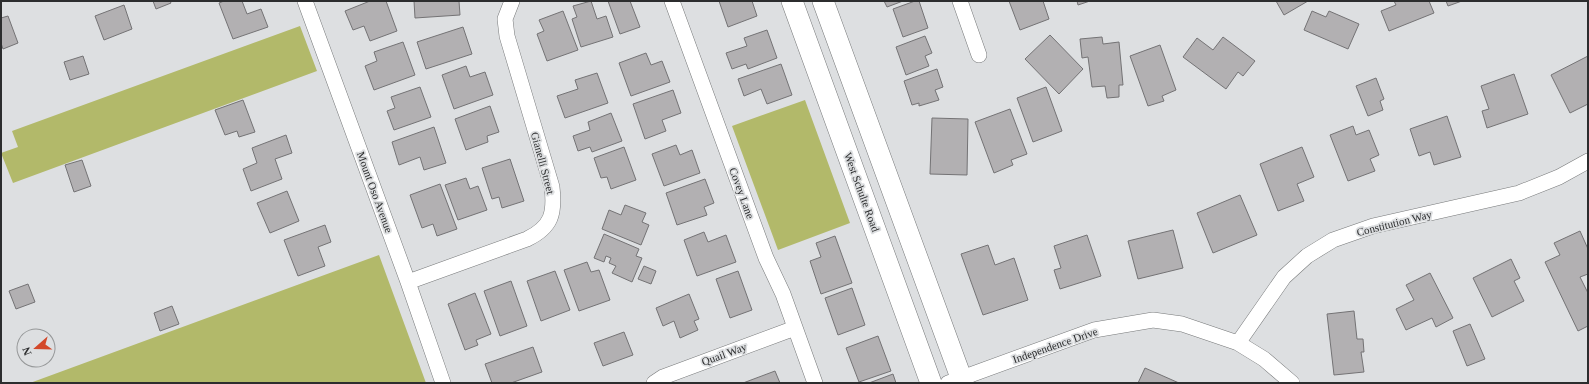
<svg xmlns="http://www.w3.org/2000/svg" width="1589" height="384" viewBox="0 0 1589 384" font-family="'Times New Roman',serif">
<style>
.green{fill:#b2b96a}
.building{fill:#b2b0b2;stroke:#747375}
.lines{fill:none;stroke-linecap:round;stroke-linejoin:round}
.street-casing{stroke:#77797a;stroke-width:16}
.secondary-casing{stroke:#77797a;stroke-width:22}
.street{stroke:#fff;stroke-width:15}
.secondary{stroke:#fff;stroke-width:21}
.labels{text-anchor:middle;stroke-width:3.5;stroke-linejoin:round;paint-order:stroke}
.street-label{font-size:11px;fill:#2c2d2e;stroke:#dddfe1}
</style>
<rect width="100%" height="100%" fill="#dddfe1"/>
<path class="green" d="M300,26L317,71L13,183L1,153L18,147L12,131Z
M805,100L850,223L778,250L732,126Z
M379,255L426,383H30Z"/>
<path class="building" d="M153,1H170L171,3L156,9Z
M224,1H242L247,14L261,9L268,27L233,39L219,3Z
M370,1H386L397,31L370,41L364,26L353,30L345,11Z
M414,1H459L460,15L415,18Z
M591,1L597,19L606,16L613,37L581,47L572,19L577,17L573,6Z
M608,1H630L640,27L620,34Z
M719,1H752L757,16L728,27Z
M884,1H903L887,7Z
M915,1H919L928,28L903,37L893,9Z
M1009,1H1043L1049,19L1020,30Z
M1077,1H1090L1078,5Z
M1276,1H1308L1284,15Z
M1394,1H1429L1434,13L1389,31L1381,11L1396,5Z
M1446,1H1462L1448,6Z
M124,5L132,29L104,40L95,16Z
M563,11L578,50L547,61L537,34L544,31L539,20Z
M1312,11L1326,17L1329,11L1359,24L1348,49L1304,30Z
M8,16L18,43L3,49L1,43V18Z
M463,27L472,54L426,69L417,42Z
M767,30L777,58L748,69L746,64L732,69L726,53L747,46L744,38Z
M1050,35L1083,69L1059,94L1025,59Z
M925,36L932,53L925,56L929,66L906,75L896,47Z
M1102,37L1103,44L1119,42L1123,85H1119V97L1107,98L1105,86L1092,87L1088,57L1082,58L1080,39Z
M1223,37L1255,61L1243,76L1238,72L1226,89L1183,57L1197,38L1213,50Z
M403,42L415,75L374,90L365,66L377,61L374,52Z
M1160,45L1176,90L1162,96L1164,101L1148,106L1130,56Z
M646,53L651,65L662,61L670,82L631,96L619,63Z
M83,56L89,74L70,80L64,62Z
M1588,56V104L1570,113L1551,75Z
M781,64L792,95L767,104L761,89L744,96L738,79Z
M466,66L470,77L485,72L493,95L454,109L442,75Z
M937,69L943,87L935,90L939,100L919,106V103L912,105L904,81Z
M597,73L608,103L565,118L557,96L578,89L575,80Z
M1514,74L1528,114L1487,128L1482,111L1489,109L1481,86Z
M1376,78L1384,99L1380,101L1383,110L1368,116L1356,86Z
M420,87L431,117L394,130L387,111L395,108L391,97Z
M1046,87L1062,131L1033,142L1017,98Z
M673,90L681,113L662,120L666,131L645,139L633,104Z
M243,100L255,132L239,137L237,131L225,135L215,110Z
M490,106L499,132L487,136L488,142L466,150L455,119Z
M1010,109L1027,154L1011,160L1013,165L994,173L975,122Z
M611,113L622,141L592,152L590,147L578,151L573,136L590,130L588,122Z
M1447,116L1461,157L1434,165L1430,152L1419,156L1410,129Z
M932,118L968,119L967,175L930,174Z
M1353,126L1356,135L1369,130L1379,155L1370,159L1375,171L1348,181L1330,135Z
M434,127L446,163L424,170L420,157L399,165L392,142Z
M286,135L292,153L275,159L282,179L251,191L243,169L257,163L252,148Z
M676,145L680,155L692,150L700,173L664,186L652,154Z
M624,147L636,180L611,189L607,177L601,178L594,158Z
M1302,147L1314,177L1297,184L1304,201L1278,211L1260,164Z
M510,159L524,201L502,208L499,197L492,199L482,168Z
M82,160L91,186L74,192L65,165Z
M466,178L470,189L478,186L487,210L458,220L445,185Z
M705,179L714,203L704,207L707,215L677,225L666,193Z
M440,184L457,229L437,236L433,224L422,228L410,195Z
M287,191L299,221L270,233L257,203Z
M1240,195L1257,235L1213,253L1197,213Z
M625,205L646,213L642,222L649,225L641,245L602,229L609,210L621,215Z
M325,225L331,242L318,247L325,266L298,276L284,240Z
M1173,230L1183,268L1138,279L1128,241Z
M1580,231L1588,249V274L1580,277L1588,293V326L1578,331L1545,262L1560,255L1554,243Z
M704,232L708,242L726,235L736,262L697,276L684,240Z
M604,234L639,249L636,256L642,258L632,282L612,273L616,266L609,263L611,258L606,256L604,262L594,258Z
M1087,235L1101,276L1060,289L1054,270L1061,268L1054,246Z
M835,236L852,283L821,294L810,261L821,257L816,243Z
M988,245L995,265L1014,258L1028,300L983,315L961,254Z
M1511,259L1520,278L1514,281L1524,301L1492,317L1473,278Z
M587,262L591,272L599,270L610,300L579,311L564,270Z
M644,266L656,271L651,284L638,279Z
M555,271L570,310L541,321L527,281Z
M738,271L752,310L730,318L716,279Z
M1430,273L1453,318L1436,327L1432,318L1406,330L1396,309L1414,300L1406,285Z
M511,281L527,326L500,336L484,291Z
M28,284L35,302L16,309L9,291Z
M852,288L865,325L838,335L825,298Z
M475,293L491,334L476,340L478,345L465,350L448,304Z
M689,294L699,319L694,321L698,330L680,338L674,321L663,326L656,308Z
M172,306L179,324L160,331L154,313Z
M1354,311L1357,339H1363L1364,352H1361L1364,372L1334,375L1327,314Z
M1470,324L1485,359L1467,366L1453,331Z
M624,332L633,355L603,366L594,343Z
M878,336L891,371L859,382L846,348Z
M533,347L542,372L511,383H492L485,364Z
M1145,368L1179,383H1138Z
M775,371L780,383H743Z
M893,374L896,383H869Z"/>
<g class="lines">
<defs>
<path id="street" d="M305,1L408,282L443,383
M672,1L766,258L783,294L815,383
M960,1L979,55
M408,282L527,239C552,227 555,213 552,187L507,36L505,19L512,1
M1238,343L1284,277L1307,256L1333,240L1373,226L1519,193L1559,177L1588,161
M654,383L663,377L795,328
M948,383L1094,330L1153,320L1182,324L1238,343L1264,359L1292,383"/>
<path id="secondary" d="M792,1L931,383
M823,1L963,383"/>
</defs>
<use href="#street" class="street-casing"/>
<use href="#secondary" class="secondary-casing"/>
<use href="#street" class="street"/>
<use href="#secondary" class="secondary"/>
</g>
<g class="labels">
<g class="street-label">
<text transform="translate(543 163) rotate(75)" y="4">Gianelli Street</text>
<text transform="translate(375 192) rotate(70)" y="4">Mount Oso Avenue</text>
<text transform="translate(862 192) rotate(70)" y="4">West Schulte Road</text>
<text transform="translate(742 193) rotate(70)" y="4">Covey Lane</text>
<text transform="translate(1394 223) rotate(-14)" y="4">Constitution Way</text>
<text transform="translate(1055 345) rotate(-19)" y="4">Independence Drive</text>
<text transform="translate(724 354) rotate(-20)" y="4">Quail Way</text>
</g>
</g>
<rect width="1589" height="384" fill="none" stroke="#2c2d2e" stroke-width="4"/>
<g transform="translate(36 348) rotate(250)"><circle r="19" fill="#dddfe1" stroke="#969899"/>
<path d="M0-3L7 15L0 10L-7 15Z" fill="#d3482a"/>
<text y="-6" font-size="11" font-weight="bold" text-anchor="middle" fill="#2c2d2e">N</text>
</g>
</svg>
